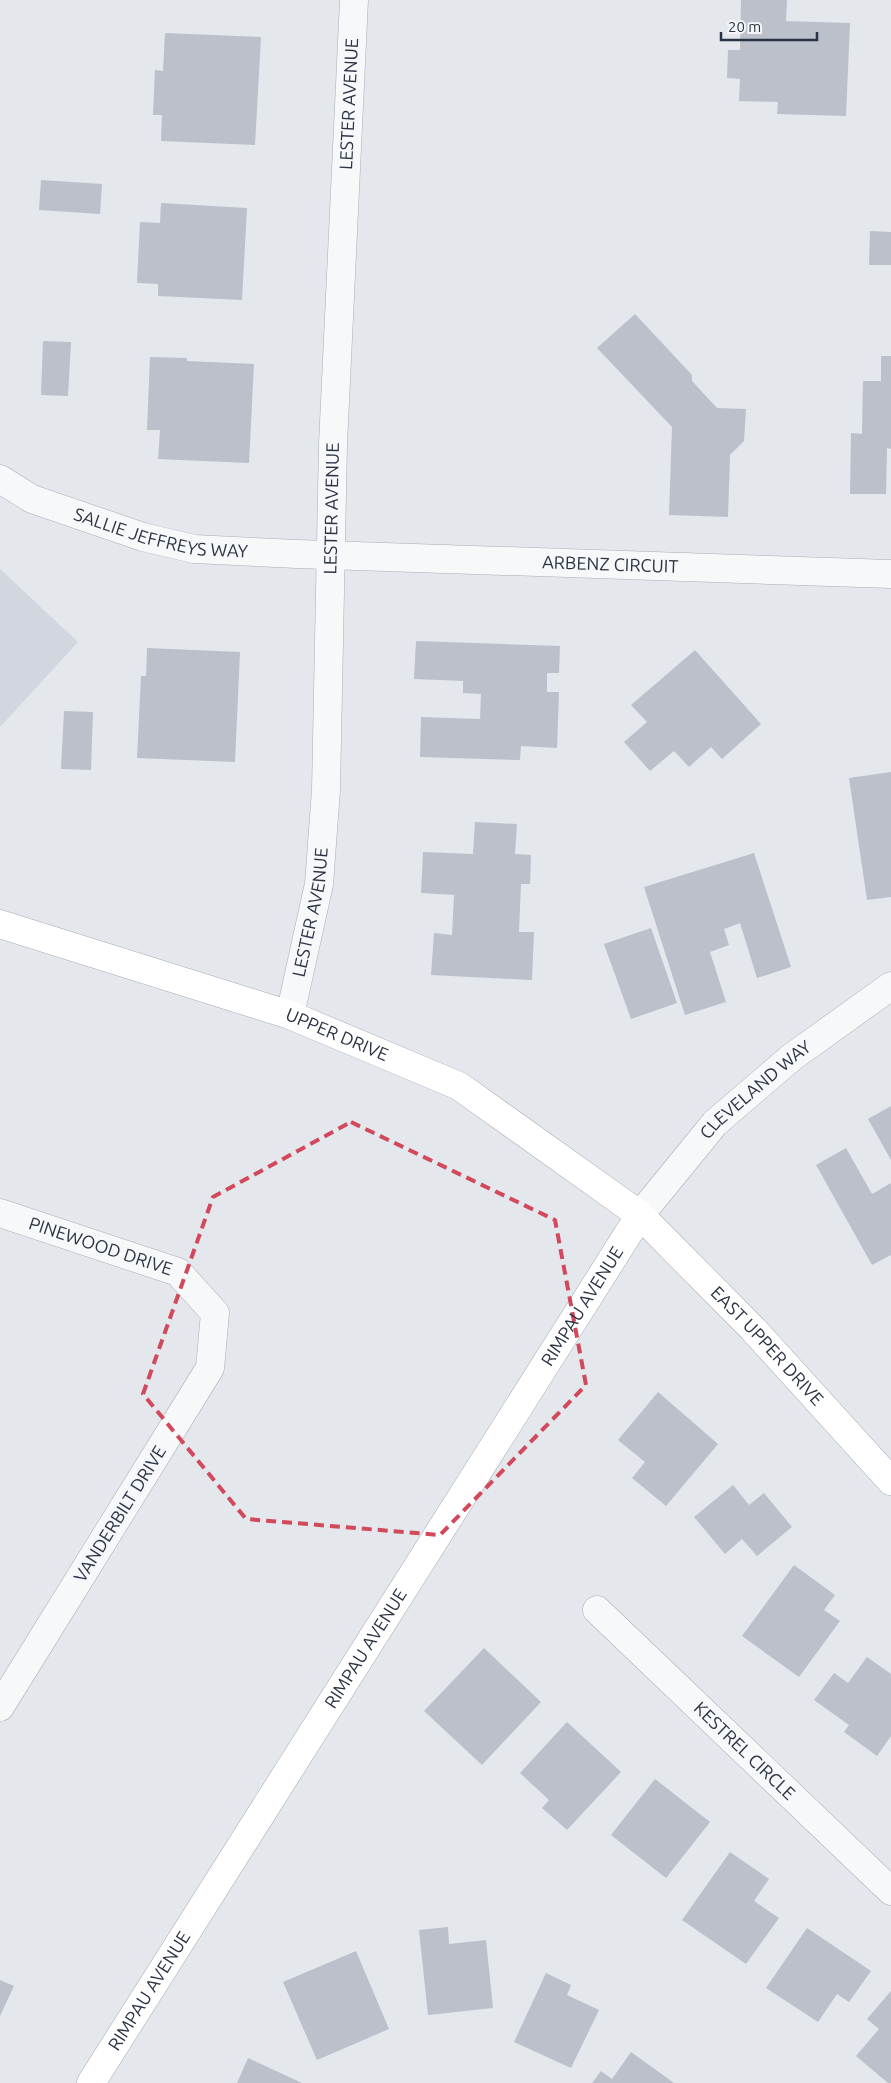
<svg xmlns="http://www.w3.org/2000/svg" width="891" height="2083" viewBox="0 0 891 2083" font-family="Ubuntu,sans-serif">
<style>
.built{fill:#d2d6de}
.building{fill:#bbc0ca}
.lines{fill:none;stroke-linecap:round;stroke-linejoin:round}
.minor-casing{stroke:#a9aeb7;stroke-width:29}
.major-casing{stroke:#a3abb8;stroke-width:29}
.minor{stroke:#f7f8fa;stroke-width:28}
.major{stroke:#fff;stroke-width:28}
.marked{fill:none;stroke:#d1495b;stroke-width:4;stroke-dasharray:10 6;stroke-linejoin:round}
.labels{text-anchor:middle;stroke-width:5;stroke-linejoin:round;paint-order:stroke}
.street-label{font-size:18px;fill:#2b3445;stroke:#f4f6f9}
</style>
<rect width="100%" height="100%" fill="#e4e7ec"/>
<path class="built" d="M0,569L78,642L0,727Z"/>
<path class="building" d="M741,0H787L786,21L850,23L846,116L777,114L778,102L739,101L740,79L727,78L728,50H740Z
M165,33L261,37L255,145L161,141L162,115H153L155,70L163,71Z
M41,180L102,184L100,214L39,210Z
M161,203L247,208L242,300L158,296V284L137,283L140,222L160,223Z
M870,231L891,232V265H869Z
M635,314L692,375V381L717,408L746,409L744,441L730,455L728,517L669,515L672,427L597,348Z
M43,341L71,342L68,396L41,395Z
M881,356H891V449L887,448L886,494H850L851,433L862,434L863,381H881Z
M150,357L187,358V361L254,364L249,463L158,459L160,430H147Z
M416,641L560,646L559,673H547V692H559L557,748L521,746L520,760L420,757L421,717L480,719L481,694L463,693V681L414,679Z
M147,648L240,652L235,762L137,758L141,676H146Z
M695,650L761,724L722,759L711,747L689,767L674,751L650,771L624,742L647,722L631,705Z
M64,711L93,712L91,770L61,769Z
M891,772V897L867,900L849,778Z
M475,822L517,824L515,854L531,855L530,884H521L519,932H534L532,980L431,975L434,933L452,935L454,895L421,893L423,852L473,854Z
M754,853L791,967L757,978L740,923L724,929L729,945L710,952L726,1002L685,1015L644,887Z
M651,928L677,1003L631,1019L604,944Z
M891,1106V1160L868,1119Z
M846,1148L872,1194L891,1183V1255L872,1265L816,1165Z
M658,1392L718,1444L666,1506L632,1478L645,1462L618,1440Z
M733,1485L749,1505L764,1493L792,1527L757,1556L742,1539L725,1554L694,1517Z
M794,1565L835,1595L824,1610L840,1621L799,1677L742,1636Z
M484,1648L541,1702L482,1765L424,1711Z
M867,1657L891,1674V1736L877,1756L844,1732L849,1725L814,1700L834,1673L848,1683Z
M567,1722L621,1772L567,1830L542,1808L549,1800L520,1773Z
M655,1779L710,1822L666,1878L611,1835Z
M730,1852L769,1879L754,1901L779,1918L746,1964L682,1920Z
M448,1927L449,1944L486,1940L493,2008L428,2015L419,1930Z
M807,1928L871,1971L849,2002L837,1994L818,2022L766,1988Z
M356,1951L389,2029L317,2060L283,1982Z
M546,1973L571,1985L567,1995L599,2010L571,2068L514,2042Z
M0,1980L14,1986L0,2016Z
M891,1991V2083H888L856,2056L879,2029L867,2019Z
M631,2052L674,2083H592L601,2071L612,2079Z
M248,2058L302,2083H237Z"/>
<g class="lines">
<defs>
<g id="minor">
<path id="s1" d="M0,479L32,499L143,537L194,549L297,554L891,574"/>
<path id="s2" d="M290,1015L319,884L326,790L333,444L354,0"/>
<path id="s3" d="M0,1213L178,1272L215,1313L210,1368L0,1707"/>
<path id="s4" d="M640,1215L715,1123L792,1057L891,986"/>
<path id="s5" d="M597,1610L891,1891"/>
</g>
<g id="major">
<path id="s6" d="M0,924L290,1015L459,1086L640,1215L753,1329L891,1481"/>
<path id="s7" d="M91,2083L640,1215"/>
</g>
</defs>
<use href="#minor" class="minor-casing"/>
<use href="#major" class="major-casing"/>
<use href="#minor" class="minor"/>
<use href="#major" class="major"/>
</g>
<path class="marked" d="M351,1122L555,1220L586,1385L440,1535L246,1519L143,1394L213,1197Z"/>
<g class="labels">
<g class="street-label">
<text dy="6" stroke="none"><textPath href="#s2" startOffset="915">LESTER AVENUE</textPath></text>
<text dy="6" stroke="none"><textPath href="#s2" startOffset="510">LESTER AVENUE</textPath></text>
<text dy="6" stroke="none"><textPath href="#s1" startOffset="172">SALLIE JEFFREYS WAY</textPath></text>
<text dy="6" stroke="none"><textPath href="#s1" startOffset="624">ARBENZ CIRCUIT</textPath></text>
<text dy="6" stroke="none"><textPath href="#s2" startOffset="105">LESTER AVENUE</textPath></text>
<text dy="6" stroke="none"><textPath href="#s6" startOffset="355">UPPER DRIVE</textPath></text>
<text dy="6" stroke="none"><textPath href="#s4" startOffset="171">CLEVELAND WAY</textPath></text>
<text dy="6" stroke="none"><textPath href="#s3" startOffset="106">PINEWOOD DRIVE</textPath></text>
<text dy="6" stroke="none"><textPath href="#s7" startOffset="919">RIMPAU AVENUE</textPath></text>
<text dy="6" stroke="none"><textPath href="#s6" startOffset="892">EAST UPPER DRIVE</textPath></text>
<text transform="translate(120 1514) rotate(-58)" y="6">VANDERBILT DRIVE</text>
<text dy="6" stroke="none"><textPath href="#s7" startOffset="514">RIMPAU AVENUE</textPath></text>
<text dy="6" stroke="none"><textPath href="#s5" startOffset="204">KESTREL CIRCLE</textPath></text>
<text dy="6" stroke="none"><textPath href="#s7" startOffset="109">RIMPAU AVENUE</textPath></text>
</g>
</g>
<path d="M721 32v8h96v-8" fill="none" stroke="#2b3445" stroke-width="2.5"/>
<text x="728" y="32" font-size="15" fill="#2b3445" stroke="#f4f6f9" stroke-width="4" paint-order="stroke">20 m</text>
</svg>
